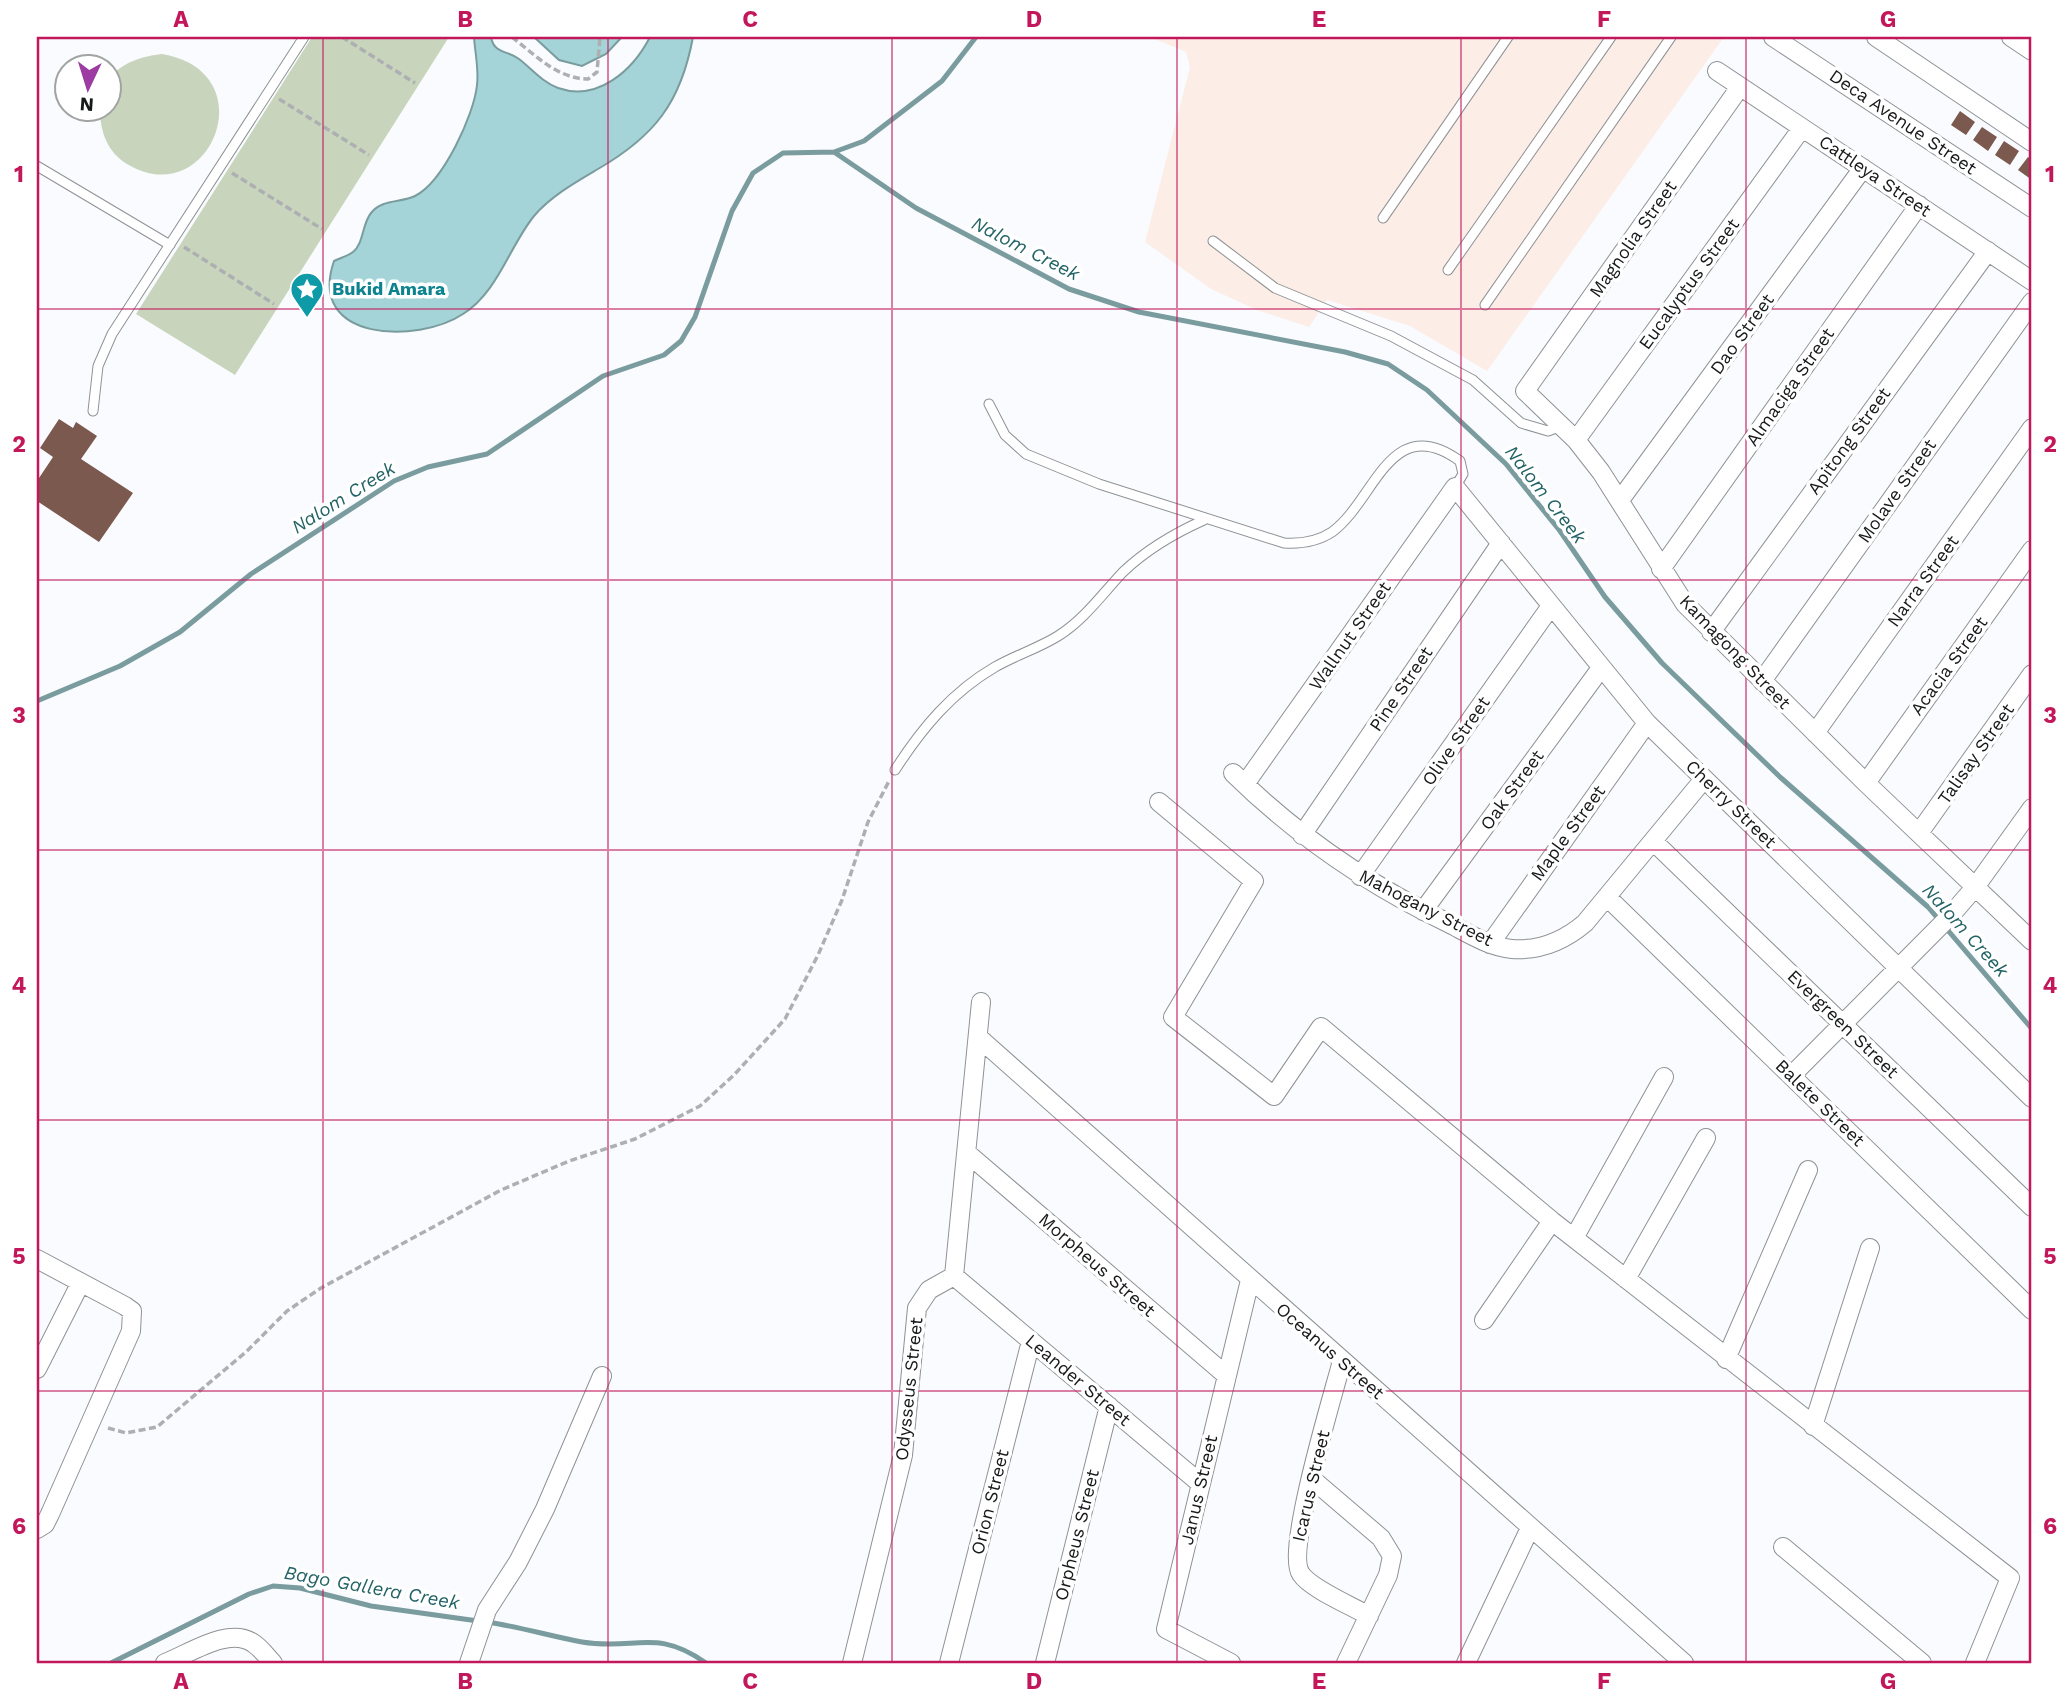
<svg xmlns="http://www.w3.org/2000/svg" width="2069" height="1700" viewBox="0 0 2069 1700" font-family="'Work Sans',sans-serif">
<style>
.industrial{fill:#fceee7}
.green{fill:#c8d5bc}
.water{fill:#a4d4d7;stroke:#7a9c9e;stroke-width:2}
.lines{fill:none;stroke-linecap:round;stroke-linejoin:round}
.stream{stroke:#7a9c9e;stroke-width:5}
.building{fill:#7c594e}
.service-casing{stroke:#8f9295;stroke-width:11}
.minor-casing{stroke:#8f9295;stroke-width:20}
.path{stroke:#aeafb2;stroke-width:3.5;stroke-dasharray:7 3.5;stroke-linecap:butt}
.service{stroke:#fff;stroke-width:9}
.minor{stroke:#fff;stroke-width:18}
.grid{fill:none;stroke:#c2185b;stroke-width:2;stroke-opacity:0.55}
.labels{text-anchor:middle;stroke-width:7;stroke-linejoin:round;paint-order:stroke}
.street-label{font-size:18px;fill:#171819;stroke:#fff}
.culture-label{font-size:18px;font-weight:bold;fill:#0d838f;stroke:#fff;text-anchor:start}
.water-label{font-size:19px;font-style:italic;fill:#226366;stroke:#fff}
.neatline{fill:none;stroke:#c2185b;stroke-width:2.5}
.grid-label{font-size:23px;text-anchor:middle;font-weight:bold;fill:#c2185b}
</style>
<rect width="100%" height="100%" fill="#f9fbfe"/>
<path class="industrial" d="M1150,37H1724L1487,371L1410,326L1327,300L1309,327L1257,310L1211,289L1145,242L1190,67L1186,52Z"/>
<path class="green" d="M312,37H449L235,375L136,314Z
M162,54C268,72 209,214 127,164C107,152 100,131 100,109L108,108C108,101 106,88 109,81C119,62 144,56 162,54Z"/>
<path class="water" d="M474,37H491C494,54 507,50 519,59C532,69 542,82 558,88C598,102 633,70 650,37H693C681,102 655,136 598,169C576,182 551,196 534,216C509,247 498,292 463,314C418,344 306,342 334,261C340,258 348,256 353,252C364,243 362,224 371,213C382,199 401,203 415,196C443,182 474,115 477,85C479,69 475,53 474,37Z
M534,37H622L606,54L582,66L559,60Z"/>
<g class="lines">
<path class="stream" d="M834,152L864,141L942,81L976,37
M37,701L120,666L180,632L251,574L394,481L428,467L487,454L603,376L664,355L681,341L695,317L732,211L753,173L783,153L834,152L916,208L1069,289L1139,312L1345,352L1388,364L1427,390L1506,464L1560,531L1605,597L1662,663L1780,777L1928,907L2032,1029
M487,1622C520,1627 550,1636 582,1642C636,1651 655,1627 706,1663
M111,1663L249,1594L273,1586L300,1588L371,1606L478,1621"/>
</g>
<path class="building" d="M1960,111L1975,122L1966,135L1951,125Z
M1982,127L1997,137L1988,151L1973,140Z
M2004,141L2019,151L2010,165L1995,155Z
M2028,157L2032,160V180L2018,170Z
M59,419L73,428L76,422L97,436L81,459L133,493L99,542L37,501V481L53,457L40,448Z"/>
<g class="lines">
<defs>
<path id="service" d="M37,166L170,245
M1383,218L1508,37
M1213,241L1275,288L1391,336L1473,380L1521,423L1548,431L1561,426
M1448,270L1611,37
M1485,305L1671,37
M989,404L1005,435L1026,454L1099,484L1284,543C1301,544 1317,542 1332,532C1375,501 1390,410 1460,461L1463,474L1455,487
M93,411L98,366L112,334L304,37
M895,770C922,728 952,692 995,667C1016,655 1039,648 1058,636C1084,620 1103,593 1123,572C1147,549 1175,533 1204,520"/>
<path id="minor" d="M1773,37L2032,208
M1876,37L2032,142
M2011,37L2032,51
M1717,71L2032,281
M1740,87L1525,391L1576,440L1601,472L1685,604L1866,783L2032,941
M1576,440L1802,128
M1620,500L1863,168
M1661,569L1919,205
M1711,632L1988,251
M1762,681L2032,302
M1815,733L2032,428
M1233,773C1297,836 1367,884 1448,923C1468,933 1489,947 1512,949C1540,951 1565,940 1585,923L1704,779
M1866,783L2032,550
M1245,784L1455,487L1647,723L2032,1098
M1159,802L1254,881L1173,1017L1274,1096L1321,1027L1552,1221L2010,1578L1975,1663
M1919,833L2032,674
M1302,835L1501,543
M1653,841L2032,1207
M1360,876L1551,606
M1607,897L2032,1310
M1423,911L1601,668
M1490,944L1647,723
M978,1037L1684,1663
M1791,1076L1951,915L1976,886L2032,808
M967,1153L1227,1376
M1574,1238L1664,1077
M37,1259L125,1306L132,1311L131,1331L50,1514L45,1524L37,1529
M954,1276L1201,1484
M954,1276L981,1002
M1626,1279L1706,1138
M1484,1320L1552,1221
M1726,1359L1808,1170
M1342,1361C1333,1395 1285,1552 1301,1574C1311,1589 1352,1606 1369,1616
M37,1369L80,1284
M1813,1426L1870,1248
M1312,1479L1381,1538L1392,1556L1388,1575L1346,1663
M1783,1547L1922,1663
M165,1663C189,1654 229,1626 253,1643C261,1648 267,1657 273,1663
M469,1663L487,1610L518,1562L545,1509L602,1376
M852,1663L903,1455L917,1308L929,1290L954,1276
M949,1663L1031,1341
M1045,1663L1109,1406
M1231,1663L1166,1629L1250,1280
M1466,1663L1530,1528"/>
</defs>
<use href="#service" class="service-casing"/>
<use href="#minor" class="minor-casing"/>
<path class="path" d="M342,37L415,83
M512,37C535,55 558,79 588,79L597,72L600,37
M279,99L369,155
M232,173L322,229
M184,247L274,304
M108,1428L126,1433L157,1427L247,1351L287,1311L321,1288L501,1190L569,1161L635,1139L700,1106L734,1075L785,1019L818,955L842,900L868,822L889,781"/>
<use href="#service" class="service"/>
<use href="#minor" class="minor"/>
</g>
<path class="grid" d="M323,37V1663M608,37V1663M892,37V1663M1177,37V1663M1461,37V1663M1746,37V1663M37,309H2032M37,580H2032M37,850H2032M37,1120H2032M37,1391H2032"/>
<defs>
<symbol id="sight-pin" viewBox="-11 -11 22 30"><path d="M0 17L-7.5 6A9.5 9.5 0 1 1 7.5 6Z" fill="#0f9aa8" stroke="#fff"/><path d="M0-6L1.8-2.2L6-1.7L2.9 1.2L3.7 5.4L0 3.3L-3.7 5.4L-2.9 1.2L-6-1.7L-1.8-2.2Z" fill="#fff"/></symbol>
</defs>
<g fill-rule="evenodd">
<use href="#sight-pin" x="288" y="270" width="38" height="52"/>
</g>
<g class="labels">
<g class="street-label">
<text transform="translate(1903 122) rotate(34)" y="6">Deca Avenue Street</text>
<text transform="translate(1875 176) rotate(34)" y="6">Cattleya Street</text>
<text transform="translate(1633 239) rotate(-55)" y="6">Magnolia Street</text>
<text transform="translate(1689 284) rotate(-54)" y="6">Eucalyptus Street</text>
<text transform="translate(1742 334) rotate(-54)" y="6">Dao Street</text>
<text transform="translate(1790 387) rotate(-55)" y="6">Almaciga Street</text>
<text transform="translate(1849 441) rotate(-54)" y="6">Apitong Street</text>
<text transform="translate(1897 491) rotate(-55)" y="6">Molave Street</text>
<text transform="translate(1923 581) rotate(-54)" y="6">Narra Street</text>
<text transform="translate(1350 636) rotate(-55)" y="6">Wallnut Street</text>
<text transform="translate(1735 652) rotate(46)" y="6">Kamagong Street</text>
<text transform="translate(1949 666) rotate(-54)" y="6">Acacia Street</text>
<text transform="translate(1401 689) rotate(-56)" y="6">Pine Street</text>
<text transform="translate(1456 741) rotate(-55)" y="6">Olive Street</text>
<text transform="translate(1976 754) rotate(-55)" y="6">Talisay Street</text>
<text transform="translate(1512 790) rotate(-54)" y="6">Oak Street</text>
<text transform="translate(1731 804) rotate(44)" y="6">Cherry Street</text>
<text transform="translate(1568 833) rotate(-54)" y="6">Maple Street</text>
<text transform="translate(1426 908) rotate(27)" y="6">Mahogany Street</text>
<text transform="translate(1843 1024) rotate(44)" y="6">Evergreen Street</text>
<text transform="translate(1820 1103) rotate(44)" y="6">Balete Street</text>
<text transform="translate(1097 1265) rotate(41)" y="6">Morpheus Street</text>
<text transform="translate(1330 1351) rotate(41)" y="6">Oceanus Street</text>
<text transform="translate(1078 1380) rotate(40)" y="6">Leander Street</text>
<text transform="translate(909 1389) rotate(-84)" y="6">Odysseus Street</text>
<text transform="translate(1311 1486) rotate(-77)" y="6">Icarus Street</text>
<text transform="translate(1199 1490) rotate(-77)" y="6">Janus Street</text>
<text transform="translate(990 1502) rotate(-76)" y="6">Orion Street</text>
<text transform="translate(1077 1535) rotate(-76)" y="6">Orpheus Street</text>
</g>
<g class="culture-label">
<text x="332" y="295">Bukid Amara</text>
</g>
<g class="water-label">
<text transform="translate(1026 248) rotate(27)" y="7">Nalom Creek</text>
<text transform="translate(1546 494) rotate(52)" y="7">Nalom Creek</text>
<text transform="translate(343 497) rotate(-32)" y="7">Nalom Creek</text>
<text transform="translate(1966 930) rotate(48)" y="7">Nalom Creek</text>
<text transform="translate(372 1587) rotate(10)" y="7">Bago Gallera Creek</text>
</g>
</g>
<rect width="2069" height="1700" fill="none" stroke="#ffffff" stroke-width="77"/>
<g transform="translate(88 88) rotate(184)"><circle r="33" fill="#ffffff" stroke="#a2a3a3" stroke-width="2"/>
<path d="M0-5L12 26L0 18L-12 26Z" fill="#9c3ba2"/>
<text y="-10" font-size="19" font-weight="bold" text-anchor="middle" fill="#171819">N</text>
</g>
<rect x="38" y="38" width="1992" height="1624" class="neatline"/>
<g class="grid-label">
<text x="181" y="27">A</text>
<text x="465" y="27">B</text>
<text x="750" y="27">C</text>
<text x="1034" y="27">D</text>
<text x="1319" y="27">E</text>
<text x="1604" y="27">F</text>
<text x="1888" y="27">G</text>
<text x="19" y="182">1</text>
<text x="2050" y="182">1</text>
<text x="19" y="452">2</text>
<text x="2050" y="452">2</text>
<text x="19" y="723">3</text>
<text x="2050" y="723">3</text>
<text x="19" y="993">4</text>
<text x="2050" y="993">4</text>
<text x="19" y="1264">5</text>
<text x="2050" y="1264">5</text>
<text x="19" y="1534">6</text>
<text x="2050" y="1534">6</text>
<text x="181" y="1689">A</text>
<text x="465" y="1689">B</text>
<text x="750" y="1689">C</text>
<text x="1034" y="1689">D</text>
<text x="1319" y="1689">E</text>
<text x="1604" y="1689">F</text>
<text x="1888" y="1689">G</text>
</g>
</svg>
